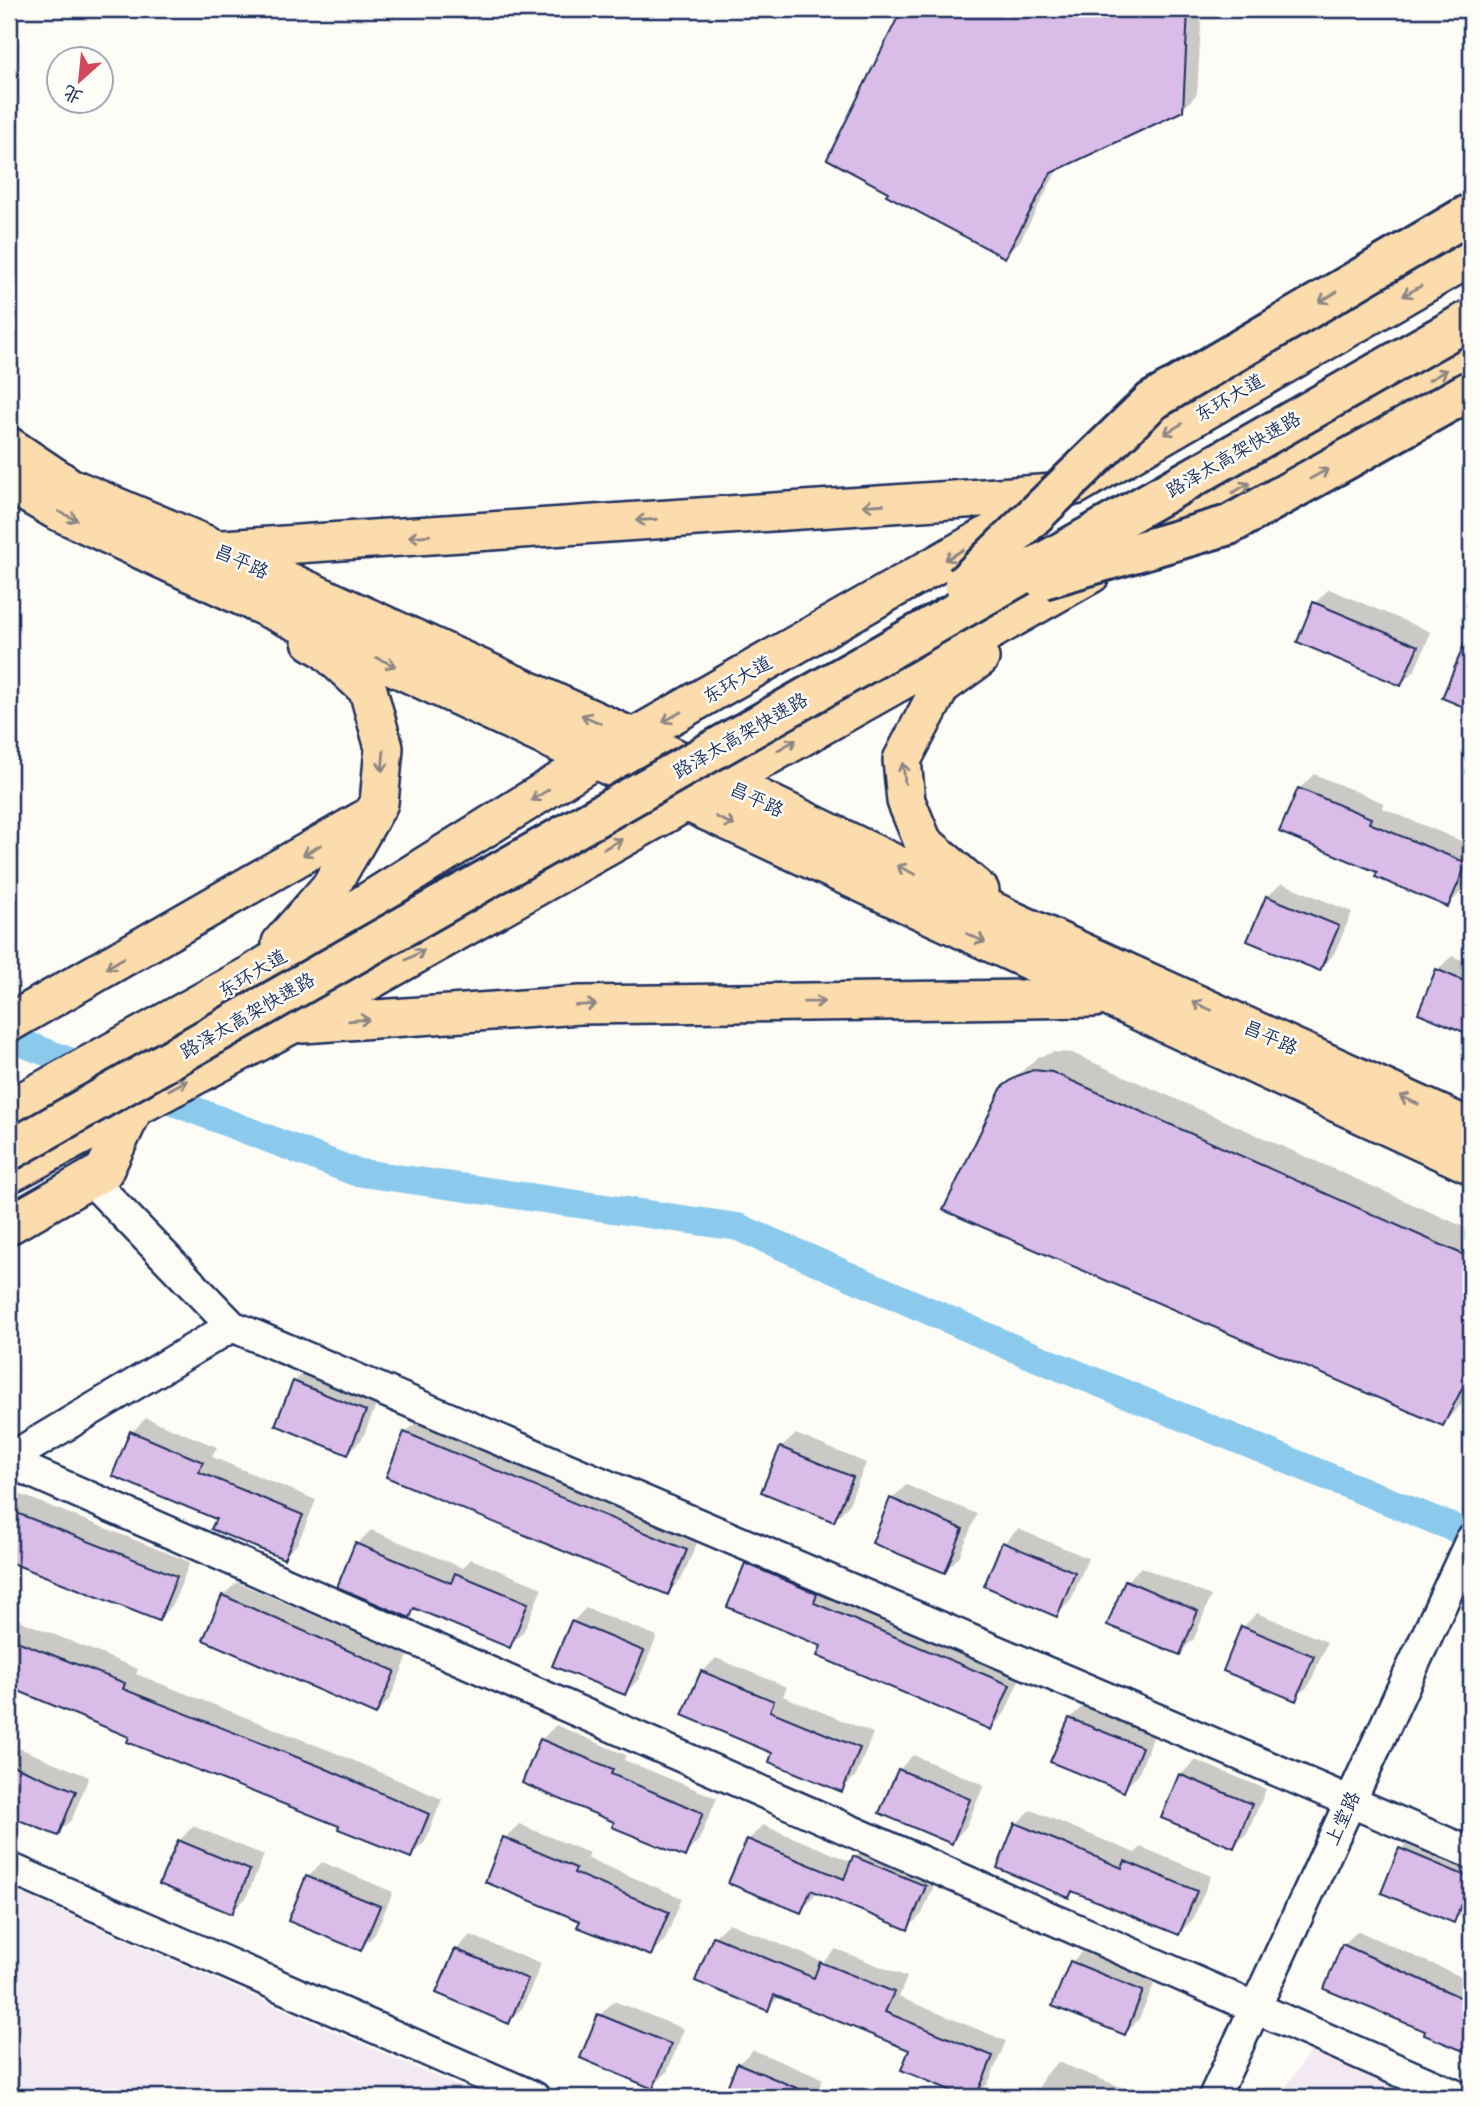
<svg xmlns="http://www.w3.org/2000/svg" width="1480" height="2106" viewBox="0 0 1480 2106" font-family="Kalam,'LXGW WenKai TC',sans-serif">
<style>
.built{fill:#f2e9f3}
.shadow{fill:#0003}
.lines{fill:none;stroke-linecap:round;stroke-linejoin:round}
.canal{stroke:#8ccaed;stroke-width:28}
.building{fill:#dabce9;stroke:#1b2f5e;stroke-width:2}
.minor-casing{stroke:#1b2f5e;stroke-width:35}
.major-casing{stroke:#1b2f5e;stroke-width:42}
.minor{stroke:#fdfcf7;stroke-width:30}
.major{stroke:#fcdcac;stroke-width:37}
.highway-bridge-casing{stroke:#1b2f5e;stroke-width:44;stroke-linecap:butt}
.highway-bridge{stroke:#fcdcac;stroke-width:38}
.oneway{stroke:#8c8685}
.labels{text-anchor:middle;stroke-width:5;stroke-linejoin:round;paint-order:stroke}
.street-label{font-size:19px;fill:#1b2f5e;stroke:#fdfcf7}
</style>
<rect width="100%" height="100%" fill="#fdfcf7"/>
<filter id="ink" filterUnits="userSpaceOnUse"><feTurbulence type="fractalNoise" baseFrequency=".0143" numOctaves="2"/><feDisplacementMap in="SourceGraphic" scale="14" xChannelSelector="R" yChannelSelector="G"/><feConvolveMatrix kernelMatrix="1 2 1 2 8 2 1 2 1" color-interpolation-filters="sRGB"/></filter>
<g filter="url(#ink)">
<path class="built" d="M9,1888L482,2097H9Z
M1312,2049L1417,2097H1279Z"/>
<path class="shadow" d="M903,9H1202L1197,94L1182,110L1059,167L1020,241L1005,256L830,158Z
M1329,589L1431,632L1415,670L1401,684L1315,603Z
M1314,774L1384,803L1382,808L1471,845V869L1462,891L1448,905L1380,871L1299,789Z
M1282,883L1352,912L1334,954L1320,969L1267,897Z
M1452,956L1471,964V1033L1420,1012L1437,970Z
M1054,1052L1072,1053L1471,1230V1387L1462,1404L1443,1424L1003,1088L1038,1057Z
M309,1367L380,1396L362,1439L348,1453L294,1382Z
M146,1418L217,1447L212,1457L316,1500L298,1543L284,1557L218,1518L132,1432Z
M420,1419L700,1536L682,1578L668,1593L405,1433Z
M796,1434L866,1463L848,1506L834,1520L781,1448Z
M906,1485L977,1514L959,1557L945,1571L892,1499Z
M12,1491L190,1562L173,1604L159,1619L9,1559V1495Z
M1018,1529L1088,1558L1071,1600L1057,1615L1004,1543Z
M371,1530L463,1568L471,1559L542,1588L524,1631L510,1645L417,1608L410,1616L357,1544Z
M761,1550L1023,1671L1005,1713L991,1728L823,1646L746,1564Z
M1141,1567L1211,1596L1194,1639L1179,1653L1127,1581Z
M237,1582L408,1656L390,1699L376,1713L223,1596Z
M586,1608L657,1636L639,1679L625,1693L572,1622Z
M1257,1613L1327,1642L1310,1684L1295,1699L1243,1627Z
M9,1616L138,1669L136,1674L336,1753L442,1799L425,1842L410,1856L9,1687Z
M716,1658L787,1687L783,1696L873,1733L856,1776L841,1790L775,1752L702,1672Z
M1085,1704L1155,1733L1138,1775L1123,1790L1070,1718Z
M556,1725L626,1755L624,1760L717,1798L699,1840L685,1855L541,1740Z
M1471,1741V1760L1465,1757Z
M19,1748L89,1777L72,1819L57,1834L9,1814V1758Z
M913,1755L984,1785L966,1827L952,1842L899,1770Z
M1195,1760L1266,1789L1248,1832L1234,1846L1181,1775Z
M1031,1810L1135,1853L1141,1847L1211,1876L1193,1919L1179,1933L1075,1890L1069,1896L1016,1824Z
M519,1824L589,1853L587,1858L682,1898L665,1940L650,1954L582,1920L505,1838Z
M763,1825L852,1862L869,1842L940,1871L922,1914L908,1928L818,1891L801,1911L748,1840Z
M193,1826L264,1855L246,1898L232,1912L179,1841Z
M1415,1835L1471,1858V1898L1468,1907L1453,1921L1401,1849Z
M322,1862L393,1892L375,1934L361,1949L290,1920L308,1877Z
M729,1923L823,1962L836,1949L907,1977L899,1997L1006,2041L988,2084L972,2097L903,2069L912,2049L780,1996L767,2009L714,1937Z
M1358,1931L1471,1981V2052L1326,1988L1343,1945Z
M470,1935L541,1964L523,2007L509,2021L456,1950Z
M1086,1948L1157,1977L1139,2019L1125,2033L1072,1962Z
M614,2001L684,2029L667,2072L653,2087L600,2015Z
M753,2050L823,2079L815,2097H725L738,2064Z
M1058,2062L1128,2090L1126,2097H1035L1044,2076Z"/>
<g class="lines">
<path class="canal" d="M9,1038L98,1072
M145,1091L355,1172L738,1227L1011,1347L1471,1535"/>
</g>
<path class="building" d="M902,9H1188L1183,111L1051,173L1005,258L886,195L888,192L827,159Z
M1313,602L1418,646L1401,686L1297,642Z
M1471,628V710L1442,698Z
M1298,788L1371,818L1369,823L1467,863L1448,907L1375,877L1377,872L1279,832Z
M1266,896L1339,926L1320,971L1247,941Z
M1436,969L1471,984V1035L1418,1013Z
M1033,1070L1052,1072L1471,1258V1371L1443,1426L943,1210L1002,1087L1017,1076Z
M293,1381L366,1411L348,1455L275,1425Z
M130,1431L203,1462L199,1472L303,1515L284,1559L211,1529L216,1519L112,1476Z
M404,1432L687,1550L668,1595L386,1477Z
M780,1447L853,1477L834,1522L761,1492Z
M890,1498L963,1529L945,1573L872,1543Z
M9,1510L177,1576L159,1621L9,1562Z
M1002,1542L1075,1572L1057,1617L984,1586Z
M355,1543L451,1583L455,1573L528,1603L510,1648L414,1608L410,1618L337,1587Z
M745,1563L817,1594L814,1603L1010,1685L991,1730L817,1656L821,1646L727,1607Z
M1125,1580L1198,1611L1180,1655L1107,1625Z
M222,1595L395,1671L376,1715L203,1640Z
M571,1621L644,1651L625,1695L552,1666Z
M1241,1626L1314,1656L1296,1701L1223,1671Z
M9,1638L125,1683L123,1689L322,1767L429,1814L411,1858L338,1829L339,1826L127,1742L129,1737L9,1687Z
M701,1671L774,1701L770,1711L860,1748L842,1792L769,1762L772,1753L682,1715Z
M1069,1718L1142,1747L1124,1792L1050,1762Z
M540,1739L613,1769L611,1774L703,1813L685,1857L612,1827L614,1822L522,1783Z
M9,1764L76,1791L58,1836L9,1816Z
M898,1769L970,1799L952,1844L879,1813Z
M1179,1774L1252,1804L1234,1848L1161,1818Z
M1015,1823L1122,1868L1125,1861L1197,1891L1179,1935L1072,1891L1069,1898L997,1868Z
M503,1837L576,1868L574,1873L669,1912L651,1956L577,1927L580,1921L485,1882Z
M747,1839L844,1879L853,1856L926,1886L908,1930L811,1890L801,1913L728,1883Z
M178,1840L250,1870L232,1914L159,1884Z
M1399,1848L1471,1878L1454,1923L1381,1893Z
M306,1876L380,1906L361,1951L288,1921Z
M713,1936L814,1978L820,1962L894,1992L885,2012L993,2056L976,2097H967L901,2070L909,2050L774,1995L768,2011L695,1981Z
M1342,1944L1471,2002V2054L1424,2035L1425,2031L1324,1989Z
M455,1949L528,1979L509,2024L436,1993Z
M1070,1961L1143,1991L1125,2035L1052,2006Z
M598,2014L671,2044L653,2089L580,2058Z
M737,2063L818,2097H723Z"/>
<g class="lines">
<defs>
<path id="minor" d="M90,1179L232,1326L1471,1853
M9,1459L232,1326
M9,1462L1459,2097
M9,1868L534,2097
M1214,2097L1471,1540"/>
<path id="major" d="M9,446L70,487L217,549L634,738L1012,920L1471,1128
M9,483L57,511L1471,1165
M1075,486L1471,257
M1150,540L1471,356
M223,549L1055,493
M980,658L941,686L902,760L906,801L923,842L980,891
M281,943L331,886L379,803L384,748L368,690L324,649L311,641
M9,1023L370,816
M303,1024L580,1005L1095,998
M9,1109L252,974L597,758L1027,513
M9,1174L291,1025L1091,574
M9,1225L104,1171L134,1108"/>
</defs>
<use href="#minor" class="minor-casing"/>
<use href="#major" class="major-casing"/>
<use href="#minor" class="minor"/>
<use href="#major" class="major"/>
<defs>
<path id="highway-bridge" d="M1043,579L1229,525L1471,390
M964,584L1152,401L1471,213
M9,1151L1471,319"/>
</defs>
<use href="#highway-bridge" class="highway-bridge-casing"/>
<use href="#highway-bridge" class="highway-bridge"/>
</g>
<defs><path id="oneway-shaft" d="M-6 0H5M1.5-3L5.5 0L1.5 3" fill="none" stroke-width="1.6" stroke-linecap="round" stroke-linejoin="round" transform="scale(1.75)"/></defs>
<g class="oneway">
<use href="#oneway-shaft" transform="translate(1412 291) rotate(150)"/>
<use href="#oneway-shaft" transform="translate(1328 297) rotate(149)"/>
<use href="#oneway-shaft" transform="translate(1438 375) rotate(-30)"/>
<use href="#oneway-shaft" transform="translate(1173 429) rotate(150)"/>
<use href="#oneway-shaft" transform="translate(1319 474) rotate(-29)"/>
<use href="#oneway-shaft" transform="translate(1241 488) rotate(-30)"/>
<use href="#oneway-shaft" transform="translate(873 505) rotate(176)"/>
<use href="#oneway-shaft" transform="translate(68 516) rotate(25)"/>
<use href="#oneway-shaft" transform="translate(646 520) rotate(176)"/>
<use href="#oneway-shaft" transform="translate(419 536) rotate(176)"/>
<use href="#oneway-shaft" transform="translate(954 555) rotate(150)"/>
<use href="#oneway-shaft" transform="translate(386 662) rotate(25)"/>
<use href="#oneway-shaft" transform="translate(672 717) rotate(150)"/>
<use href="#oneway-shaft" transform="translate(591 719) rotate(-156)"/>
<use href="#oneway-shaft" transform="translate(787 745) rotate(-29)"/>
<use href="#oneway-shaft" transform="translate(383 761) rotate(95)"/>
<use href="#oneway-shaft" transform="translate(904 773) rotate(-95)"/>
<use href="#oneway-shaft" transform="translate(540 795) rotate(148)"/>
<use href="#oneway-shaft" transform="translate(725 821) rotate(25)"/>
<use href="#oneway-shaft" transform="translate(613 844) rotate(-29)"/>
<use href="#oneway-shaft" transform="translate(312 850) rotate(150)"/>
<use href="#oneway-shaft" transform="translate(906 870) rotate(-155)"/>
<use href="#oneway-shaft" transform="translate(976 938) rotate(25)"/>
<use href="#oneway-shaft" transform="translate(415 955) rotate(-29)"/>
<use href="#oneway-shaft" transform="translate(115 963) rotate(150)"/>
<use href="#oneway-shaft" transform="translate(814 1002) rotate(-1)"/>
<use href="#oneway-shaft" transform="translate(586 1005) rotate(-2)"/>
<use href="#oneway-shaft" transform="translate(1202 1006) rotate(-156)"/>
<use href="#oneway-shaft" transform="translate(359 1020) rotate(-4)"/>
<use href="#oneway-shaft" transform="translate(178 1085) rotate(-28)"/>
<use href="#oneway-shaft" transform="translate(1409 1100) rotate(-156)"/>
</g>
</g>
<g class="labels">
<g class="street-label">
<text transform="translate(1229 397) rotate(-30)" y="7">东环大道</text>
<text transform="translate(1233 454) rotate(-30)" y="7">路泽太高架快速路</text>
<text transform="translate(242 561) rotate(24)" y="7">昌平路</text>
<text transform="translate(737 679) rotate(-30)" y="7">东环大道</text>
<text transform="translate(740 735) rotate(-30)" y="7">路泽太高架快速路</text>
<text transform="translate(757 799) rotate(25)" y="7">昌平路</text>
<text transform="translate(252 973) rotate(-31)" y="7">东环大道</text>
<text transform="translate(247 1015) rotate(-30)" y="7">路泽太高架快速路</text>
<text transform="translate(1271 1037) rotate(24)" y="7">昌平路</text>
<text transform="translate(1342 1818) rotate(-65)" y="7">上堂路</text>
</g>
</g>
<rect width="1480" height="2106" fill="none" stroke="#fdfcf7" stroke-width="35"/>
<rect x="18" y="18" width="1445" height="2071" fill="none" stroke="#1b2f5e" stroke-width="2.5" filter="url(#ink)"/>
<g transform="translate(80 80) rotate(207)"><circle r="33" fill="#fdfcf7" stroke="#a3aaba" stroke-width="2"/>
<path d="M0-5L12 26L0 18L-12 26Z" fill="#d1495b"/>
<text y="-10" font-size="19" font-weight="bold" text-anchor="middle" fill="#1b2f5e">北</text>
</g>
</svg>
